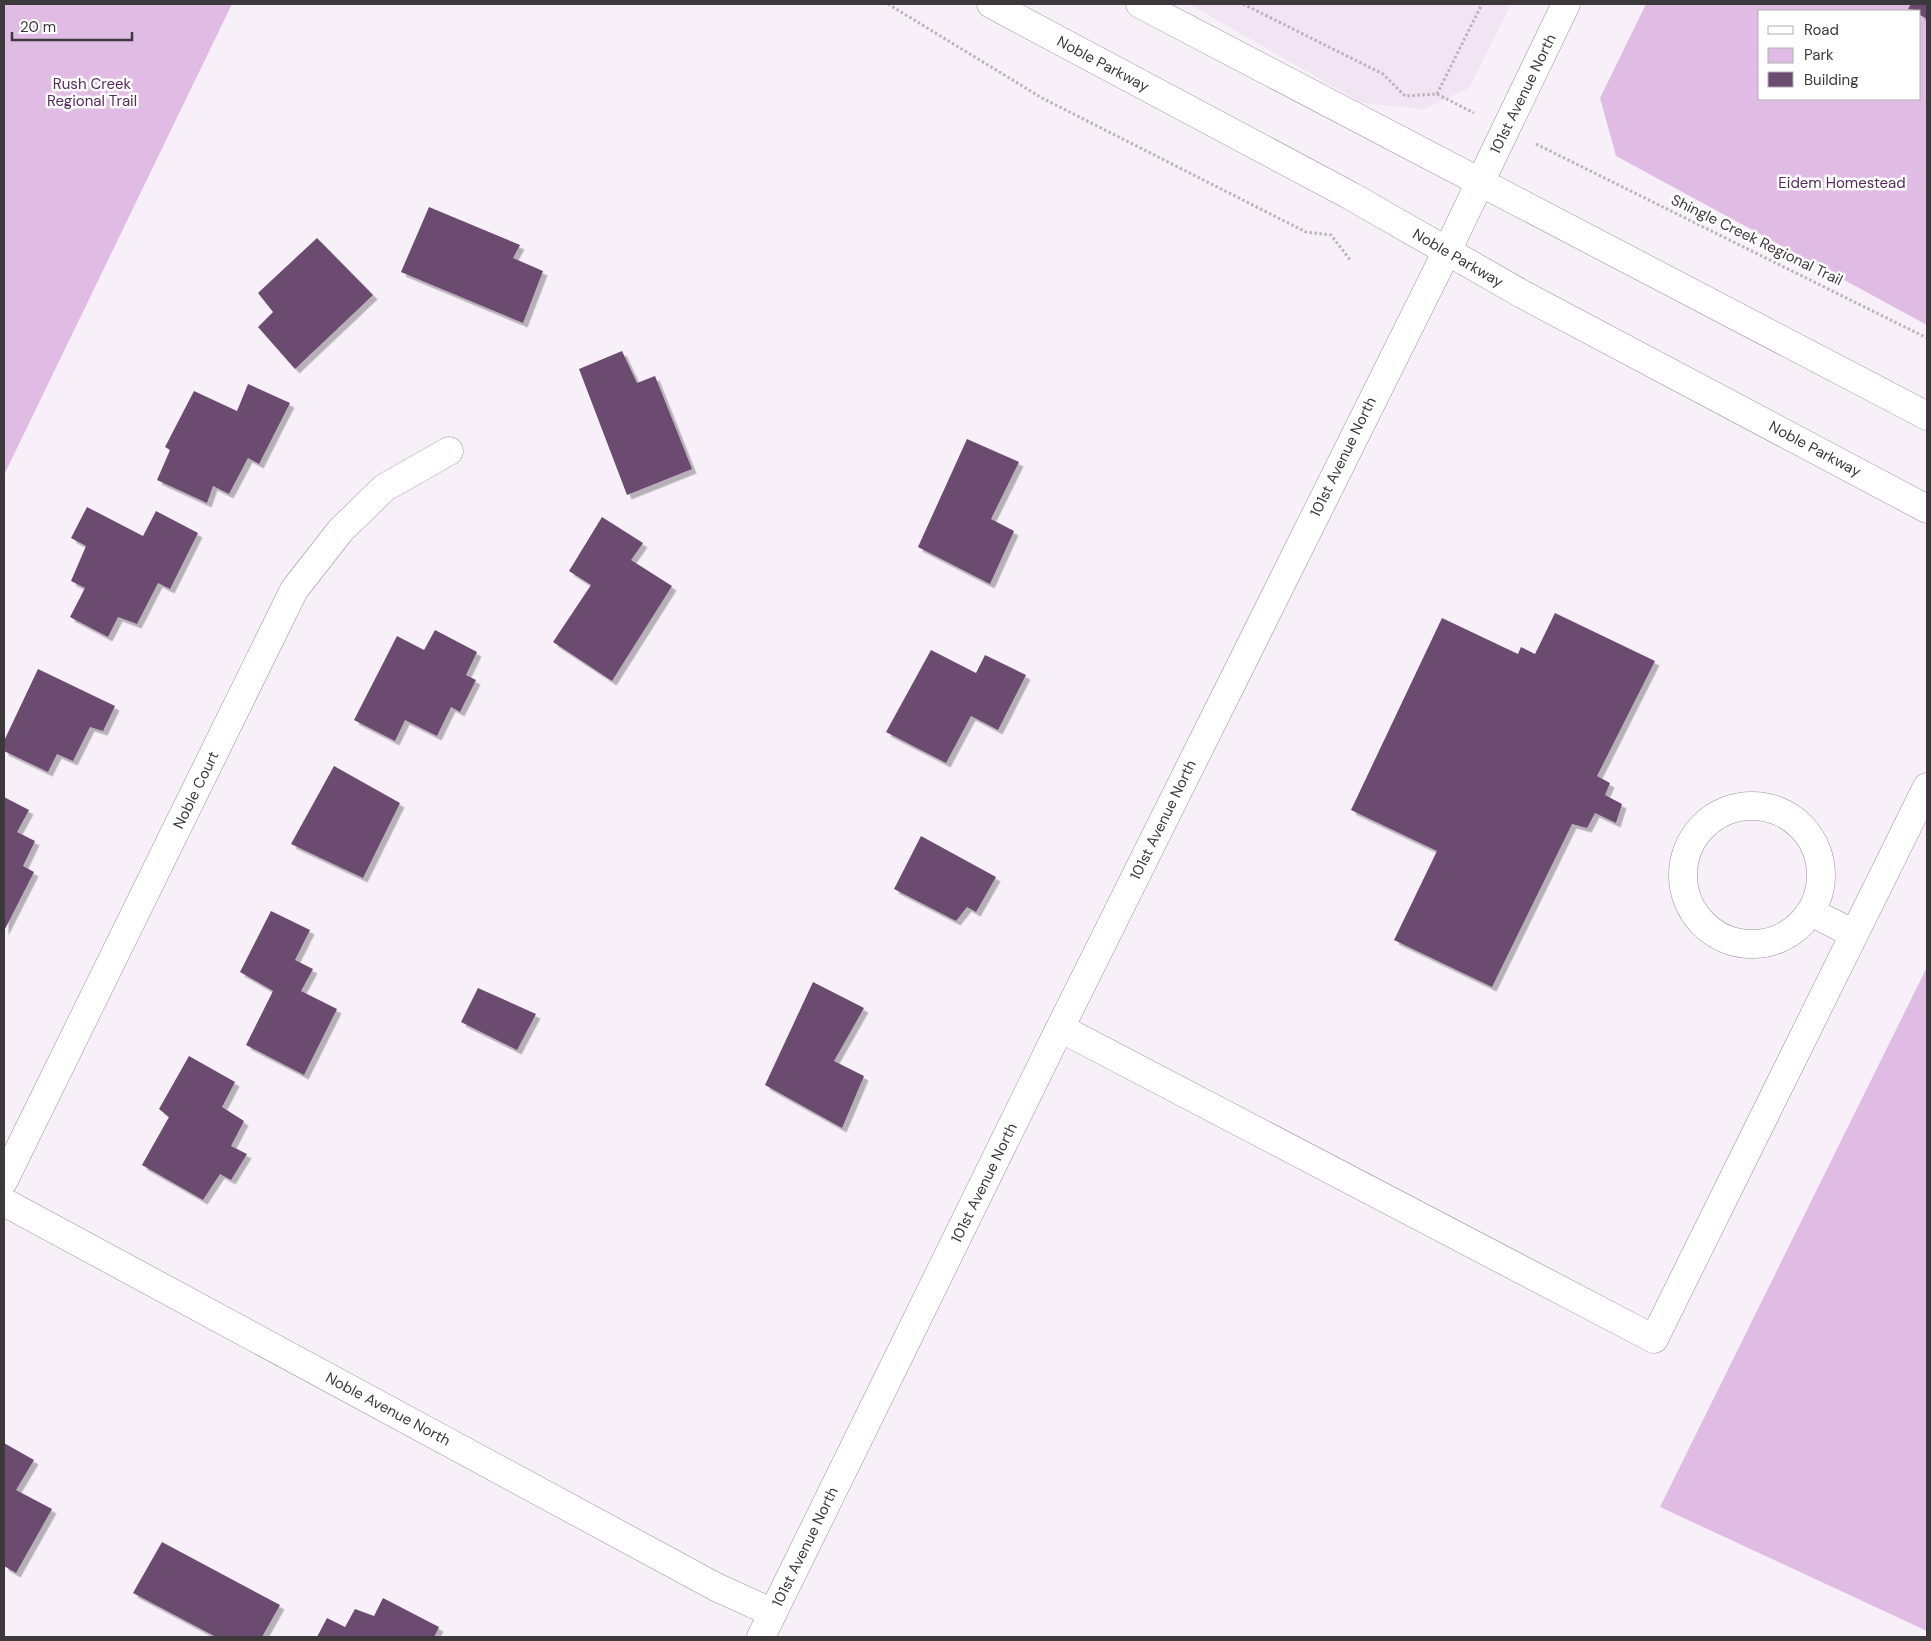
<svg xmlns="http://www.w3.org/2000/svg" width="1931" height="1641" viewBox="0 0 1931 1641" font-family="'DM Sans',sans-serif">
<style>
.built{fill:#f1e4f3}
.green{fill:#e0bce4;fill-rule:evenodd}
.building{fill:#6c4c70;filter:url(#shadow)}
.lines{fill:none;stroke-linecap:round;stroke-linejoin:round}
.minor-casing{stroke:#9b939c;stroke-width:29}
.major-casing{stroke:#9b939c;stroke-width:29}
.path{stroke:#bbb4bb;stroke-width:3;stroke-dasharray:2.5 2.5;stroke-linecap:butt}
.minor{stroke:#fff;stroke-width:28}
.major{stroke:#fff;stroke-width:28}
.labels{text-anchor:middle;stroke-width:5;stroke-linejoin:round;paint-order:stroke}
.street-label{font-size:15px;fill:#3c383c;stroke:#fff}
.park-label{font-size:15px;fill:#572b5e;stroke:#fff}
</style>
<defs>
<filter id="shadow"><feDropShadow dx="4.5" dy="4.5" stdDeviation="0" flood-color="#0004"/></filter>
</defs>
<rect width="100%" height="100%" fill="#f8f0f9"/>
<path class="built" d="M1189,4H1511L1469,88L1424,109L1362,103Z"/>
<path class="green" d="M4,4H232L4,475Z
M1646,4H1927V325L1616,156L1600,98ZM1760,11H1920V99H1760Z
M1927,967V1631L1660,1507Z"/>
<path class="building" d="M1911,4H1927V19L1920,15V11L1908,9Z
M429,207L520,245L513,258L543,271L523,323L401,272Z
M317,238L373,295L295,369L258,327L273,312L258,293Z
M622,351L637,383L655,376L692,469L627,495L579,369Z
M248,384L290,403L259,464L248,458L229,494L213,486L207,503L157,480L170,450L165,447L194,391L237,411Z
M967,439L1019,462L991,519L1014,531L990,584L918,547Z
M87,507L143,536L156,511L198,533L170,589L158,583L137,624L118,617L108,637L70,617L85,588L71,581L86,546L71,538Z
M602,517L643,543L631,560L672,586L612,681L553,642L591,585L569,571Z
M1555,613L1655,661L1597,776L1610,783L1605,795L1622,804L1616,823L1595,813L1587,828L1572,824L1492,987L1394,940L1437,851L1351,810L1442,618L1518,654L1521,647L1535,654Z
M435,630L477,652L466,675L476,680L460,712L451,707L437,736L405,720L395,741L354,720L397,636L424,650Z
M931,650L976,673L985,655L1026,675L998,730L971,716L946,763L886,732Z
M38,669L115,706L103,731L90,727L73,761L57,754L48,772L4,751V741Z
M334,766L400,803L363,878L291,844Z
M4,797L29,810L17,832L35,841L23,866L34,872L4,931Z
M921,836L996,877L976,912L967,907L956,921L894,889Z
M271,911L310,930L295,960L313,969L301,991L337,1009L304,1075L246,1045L273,991L240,972Z
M813,982L864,1008L834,1061L864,1076L842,1128L765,1085Z
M478,988L536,1014L517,1050L461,1022Z
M189,1056L235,1082L222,1107L244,1121L231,1146L247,1154L231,1180L220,1174L203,1200L142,1165L169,1117L159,1109Z
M4,1443L34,1460L16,1490L52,1509L16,1573L4,1566Z
M162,1542L280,1605L262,1637H216L133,1593Z
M383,1598L439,1627L434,1637H317L327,1618L345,1627L355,1609L374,1616Z"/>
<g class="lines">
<defs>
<path id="minor" d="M1683 875a69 69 0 1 1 138 0a69 69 0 1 1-138 0Z
M1811,912L1854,934
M1060,1028L1654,1339L1927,787
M4,1180L294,590L340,531L384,488L449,451
M4,1202L716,1587L773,1613
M761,1637L1060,1028L1447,251L1566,4"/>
<path id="major" d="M991,4L1351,196L1522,294L1927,509
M1140,4L1927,416"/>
</defs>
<use href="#minor" class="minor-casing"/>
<use href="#major" class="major-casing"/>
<path class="path" d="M888,4L1042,98L1306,232L1331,235L1351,261
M1243,4L1383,74L1405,96L1437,94L1474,113
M1437,94L1482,4
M1536,144L1927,338"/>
<use href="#minor" class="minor"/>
<use href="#major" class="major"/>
</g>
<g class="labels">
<g class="street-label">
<text transform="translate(1103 64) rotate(28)" y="5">Noble Parkway</text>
<text transform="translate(1523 94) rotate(-64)" y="5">101st Avenue North</text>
<text transform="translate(1757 240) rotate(26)" y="5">Shingle Creek Regional Trail</text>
<text transform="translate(1458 258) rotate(30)" y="5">Noble Parkway</text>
<text transform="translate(1815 449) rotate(28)" y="5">Noble Parkway</text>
<text transform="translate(1343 457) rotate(-64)" y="5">101st Avenue North</text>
<text transform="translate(196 790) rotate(-64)" y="5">Noble Court</text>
<text transform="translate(1163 820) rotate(-64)" y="5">101st Avenue North</text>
<text transform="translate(984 1183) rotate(-64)" y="5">101st Avenue North</text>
<text transform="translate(388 1409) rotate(28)" y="5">Noble Avenue North</text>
<text transform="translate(805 1547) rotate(-64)" y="5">101st Avenue North</text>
</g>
<g class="park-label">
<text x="92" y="89">Rush Creek<tspan x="92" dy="17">Regional Trail</tspan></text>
<text x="1842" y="188">Eidem Homestead</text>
</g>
</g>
<rect width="1931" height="1641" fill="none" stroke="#3c383c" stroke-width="10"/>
<rect x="1758" y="10" width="162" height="90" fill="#ffffff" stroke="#b1afb1"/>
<rect x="1768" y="26" width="25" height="8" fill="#ffffff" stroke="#b1afb1"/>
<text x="1804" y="35" font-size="15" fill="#3c383c">Road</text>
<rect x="1768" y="48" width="25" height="15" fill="#e0bce4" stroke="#b1afb1"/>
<text x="1804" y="60" font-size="15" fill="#3c383c">Park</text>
<rect x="1768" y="72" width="25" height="15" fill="#6c4c70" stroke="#b1afb1"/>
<text x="1804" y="85" font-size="15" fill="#3c383c">Building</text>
<path d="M12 32v8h120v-8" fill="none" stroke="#3c383c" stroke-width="2.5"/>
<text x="20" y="32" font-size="15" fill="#3c383c" stroke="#ffffff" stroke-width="4" paint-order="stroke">20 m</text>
</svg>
